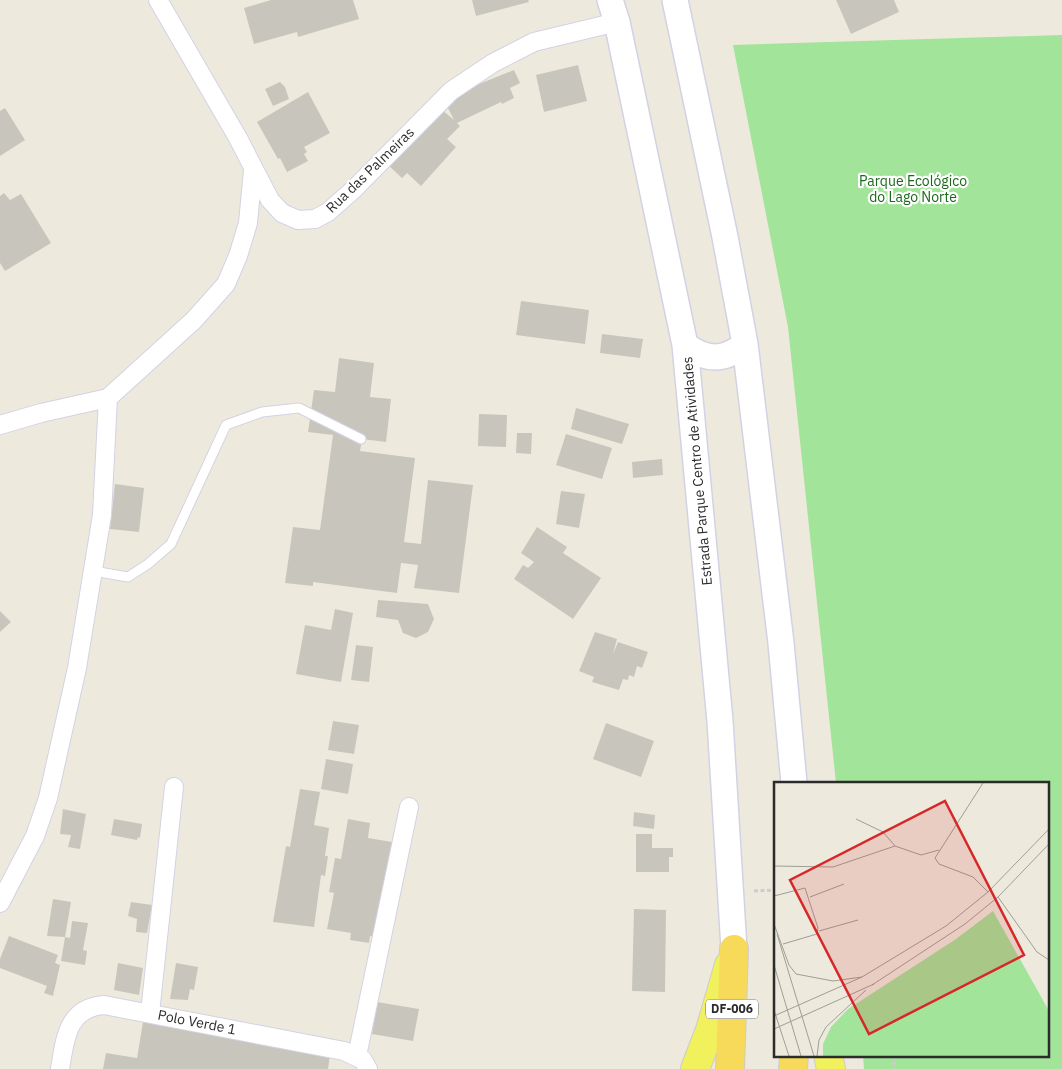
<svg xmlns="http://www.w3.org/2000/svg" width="1062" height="1069" viewBox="0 0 1062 1069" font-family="'IBM Plex Sans',sans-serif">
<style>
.green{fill:#a2e499}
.building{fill:#c8c6bc}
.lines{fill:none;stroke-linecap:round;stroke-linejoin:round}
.service-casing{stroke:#d3d2e4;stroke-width:11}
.minor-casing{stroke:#d3d2e4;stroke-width:20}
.secondary-casing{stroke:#d3d2e4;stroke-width:28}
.primary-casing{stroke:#ccc;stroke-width:30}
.trunk-casing{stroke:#ccc;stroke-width:30}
.path{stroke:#ccc;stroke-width:3;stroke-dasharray:4 2.5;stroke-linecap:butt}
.service{stroke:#fff;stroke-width:9}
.minor{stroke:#fff;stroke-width:18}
.secondary{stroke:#fff;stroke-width:25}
.primary{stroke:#f1f05d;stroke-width:28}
.trunk{stroke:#f8da5a;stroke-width:28}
.labels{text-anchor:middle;stroke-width:4.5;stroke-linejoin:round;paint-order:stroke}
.shield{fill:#fff;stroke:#6b6b6b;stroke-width:1}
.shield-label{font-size:12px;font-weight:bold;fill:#2b2b2b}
.street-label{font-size:14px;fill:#2b2b2b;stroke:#fff}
.park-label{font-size:14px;fill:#1a691b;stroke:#fff}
.inset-road{fill:none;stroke:#9f9e96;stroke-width:1}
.view{fill:#d62828;fill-opacity:0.15;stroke:#d62828;stroke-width:2.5}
.inset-edge{fill:none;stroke:#2b2b2b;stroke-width:2.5}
</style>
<rect width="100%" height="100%" fill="#edeadd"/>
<path class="green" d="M1062,35V1069H864L863,1055H1048V783H836L788,327L733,45Z"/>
<path class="building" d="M271,0H353L359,19L298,37L297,32L254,44L244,8Z
M472,0H528L529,2L476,16Z
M836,0H894L899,12L851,34Z
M578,65L587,101L544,112L536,75Z
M514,70L520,83L510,88L514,98L502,104L501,102L457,123L460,126L447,139L456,147L421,186L407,173L402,178L389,166L440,108L454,120L445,102L452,95Z
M280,82L285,87L289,99L273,106L265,89Z
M308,92L330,133L304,147L307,152L304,154L308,161L287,172L280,158L278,159L257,122Z
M5,108L25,140L0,156V111Z
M4,193L10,200L21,194L51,243L5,271L0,263V196Z
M521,301L589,310L585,344L516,335Z
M602,334L643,339L640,358L600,353Z
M339,358L374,363L370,397L391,399L386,442L362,439L360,451L415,458L404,542L421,544L428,480L473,485L459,593L414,588L418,565L401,563L397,593L313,582V586L285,583L293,527L320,530L333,435L308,432L314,390L335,392Z
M576,408L629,424L622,444L571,429Z
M479,414L507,415L506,447L478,446Z
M517,433H532L531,454L516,453Z
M566,434L612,448L602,479L556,465Z
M662,459L663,475L633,478L632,462Z
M115,484L144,488L139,532L110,529Z
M561,491L585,494L579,528L556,524Z
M537,527L567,547L563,553L601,578L573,619L514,579L523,565L528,568L534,562L521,553Z
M378,600L428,604L434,619L428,632L416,638L403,633L398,620L376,617Z
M335,609L353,613L341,682L296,674L305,625L331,630Z
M0,611L11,622L0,632Z
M595,632L617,639L613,654L618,642L648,652L642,668L637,666L634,677L629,675L628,680L623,679L619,690L592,682L594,677L579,671Z
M356,645L373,647L369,682L351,680Z
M333,721L359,725L354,754L328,750Z
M606,723L654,741L641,777L593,759Z
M326,759L353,764L348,794L321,789Z
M300,789L320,792L314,825L329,828L325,856H328L325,876L321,875L314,927L273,922L286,846L290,847Z
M63,809L86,814L80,849L68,847L71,835L60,834Z
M634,812L655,815L654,829L633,826Z
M114,819L142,824L140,838L138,837L137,840L111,835Z
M348,819L370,823L368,838L392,842L374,937L370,936L369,943L350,940L351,933L327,929L334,893L329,892L335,858L341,859Z
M636,834H652V848H673V857H669V872H636Z
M53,899L71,902L65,937L70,938L72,921L88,923L83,950L87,951L85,965L61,961L65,937L47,936Z
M131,902L152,905L147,933L136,932L137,919L128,916Z
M634,909L666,910L665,992L632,991Z
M9,936L58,955L55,963L60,965L53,996L44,993L47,986L0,968V959Z
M118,963L143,968L139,995L114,990Z
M176,963L198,967L194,990L190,989L188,1000L170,999Z
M377,1002L419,1009L413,1041L372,1034Z
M143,1022L330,1055L328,1069H103L106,1053L137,1058Z"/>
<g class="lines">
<defs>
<path id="service" d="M93,571L128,577L148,564L171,544L226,425L262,412L299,408L361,439"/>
<path id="minor" d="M158,0L238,138L270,200L282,213L298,220L315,219L328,212L353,190L451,91L493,63L534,42L617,22
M0,425L41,413L108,398L194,320L226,284L238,256L248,223L253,170
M0,903L35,836L48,798L77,668L102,515L108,398
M150,1013L174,787
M357,1056L409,807
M60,1069C65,1039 67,1008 104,1005L344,1051L363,1060L368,1069"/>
<path id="secondary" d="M610,0L617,22L685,345L720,721L734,949
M675,0L725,237L745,344L781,643L794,783
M685,345C706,361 725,361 745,344"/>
<path id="primary" d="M828,1055L831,1069
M695,1069L710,1030L729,965"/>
<path id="trunk" d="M730,1069L734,949
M793,1069L794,1055"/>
</defs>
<use href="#service" class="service-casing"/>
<use href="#minor" class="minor-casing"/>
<use href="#secondary" class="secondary-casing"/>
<use href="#primary" class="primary-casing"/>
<use href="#trunk" class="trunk-casing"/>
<path class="path" d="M754,891L776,890
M892,1055L895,1069"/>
<use href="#service" class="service"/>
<use href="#minor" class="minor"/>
<use href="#secondary" class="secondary"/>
<use href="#primary" class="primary"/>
<use href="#trunk" class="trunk"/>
</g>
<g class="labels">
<rect class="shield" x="706" y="999.5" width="52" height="19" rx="4"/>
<g class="shield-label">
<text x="732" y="1013">DF-006</text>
</g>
<g class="street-label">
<text transform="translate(370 170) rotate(-44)" y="5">Rua das Palmeiras</text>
<text transform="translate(697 471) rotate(-95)" y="5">Estrada Parque Centro de Atividades</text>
<text transform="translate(197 1022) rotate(11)" y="5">Polo Verde 1</text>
</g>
<g class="park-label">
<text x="913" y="186">Parque Ecológico<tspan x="913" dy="16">do Lago Norte</tspan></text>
</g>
</g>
<g transform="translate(774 782)">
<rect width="275" height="275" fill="#edeadd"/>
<path d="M219,129L275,229V274H49V262L57,245L74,227L182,157Z" fill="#a2e499"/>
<path class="inset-road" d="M209,1L161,76L165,82L199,95L214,110M82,37L109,50L121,64L147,73L165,68M0,84L59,85L121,64M0,114L31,106L44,146L43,152L9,162M36,115L70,102M224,115L263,170L275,178M0,142L15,183L22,192L59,199L88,195L172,144L214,110L275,47M45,149L84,138M3,152L40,274M0,183L27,274M98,203L191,142L224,115L275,62M0,228L15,274M0,234L88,195M0,247L100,202M43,274L45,258L52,245L92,208"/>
<path class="view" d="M171,19L250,173L95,252L16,98Z"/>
<rect width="275" height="275" class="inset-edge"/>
</g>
</svg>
